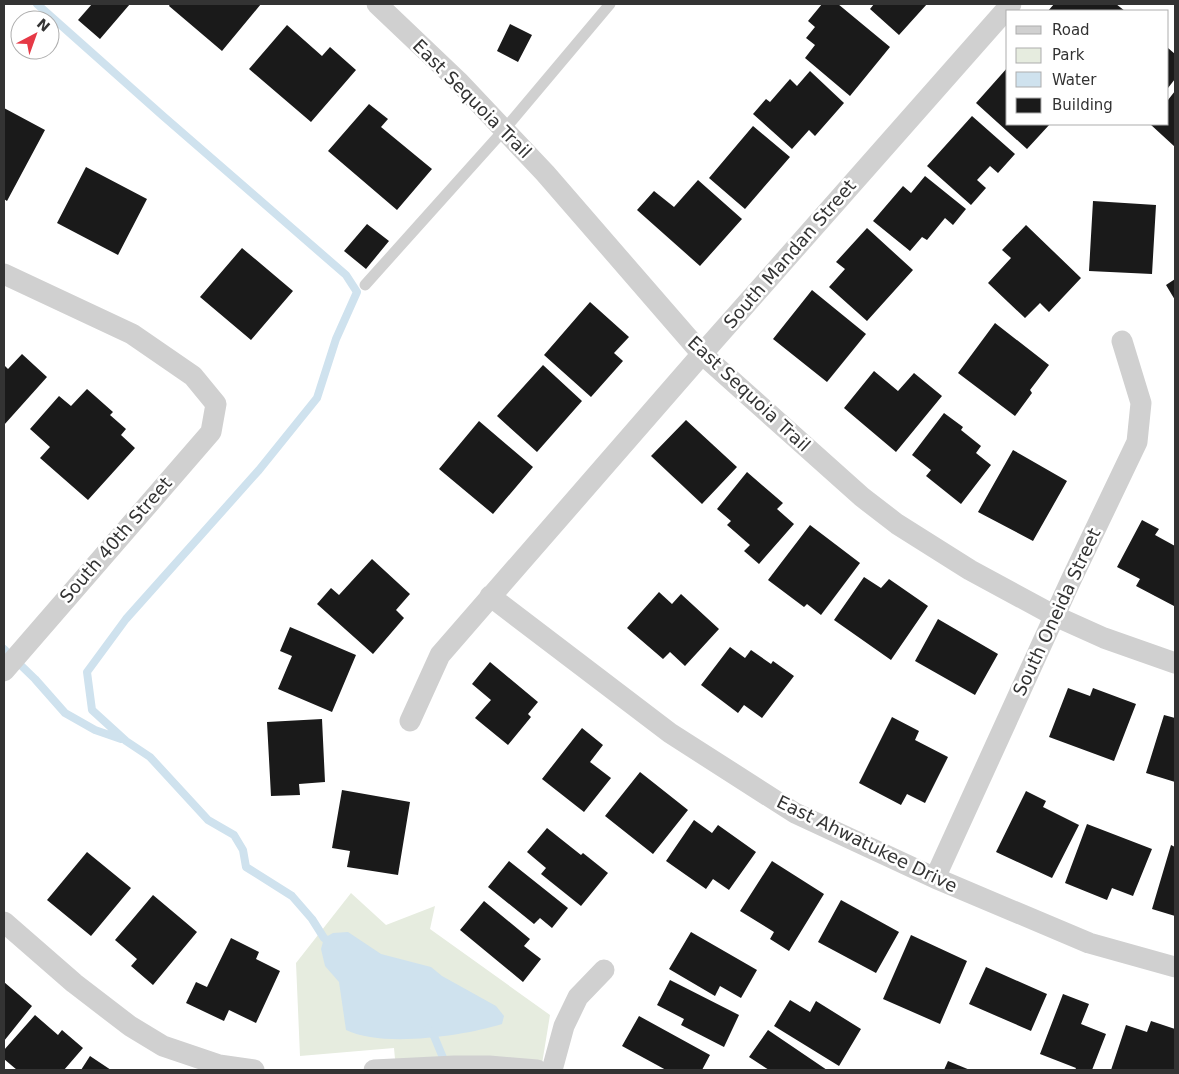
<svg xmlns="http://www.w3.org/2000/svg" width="1179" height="1074" viewBox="0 0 1179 1074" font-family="'DejaVu Sans',sans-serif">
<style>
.green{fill:#e6ecdf}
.water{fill:#cfe2ee}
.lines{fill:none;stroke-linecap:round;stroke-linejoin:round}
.stream{stroke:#cfe2ee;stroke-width:8}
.building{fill:#1a1a1a}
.lane{stroke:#d0d0d0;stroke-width:11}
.street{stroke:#d0d0d0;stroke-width:21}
.labels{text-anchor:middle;stroke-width:5;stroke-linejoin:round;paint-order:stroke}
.street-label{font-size:18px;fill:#333;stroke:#fff}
</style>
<rect width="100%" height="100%" fill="#fff"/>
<path class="green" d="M351,893L386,925L435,906L430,929L550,1015L541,1070H396L394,1048L300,1056L296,963Z"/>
<path class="water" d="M348,932L381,954L431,967L442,976L496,1006L504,1016L502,1024C463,1036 383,1048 346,1030L339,982L325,966L321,949L324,938L333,933Z"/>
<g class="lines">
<path class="stream" d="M37,4L163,116L346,275L357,292L336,339L317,398L259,470L126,619L87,672L92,710L126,741L150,757L208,820L234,835L243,850L246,867L292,896L312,919L324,938L332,944
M4,649L35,679L65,713L95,730L121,739
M428,1029L434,1036L446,1065"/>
</g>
<path class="building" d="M92,4H130L100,39L78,20Z
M170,4H261L222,51L169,6Z
M822,4H838L890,47L850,96L805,58L815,45L806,38L815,27L808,21Z
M874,4H927L899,35L870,9Z
M1054,4H1116L1125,11H1048Z
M510,24L532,35L518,62L497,51Z
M287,25L322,56L330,47L356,70L311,122L249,69Z
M1168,48L1175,54V79L1168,88Z
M1008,67V124H1050L1027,149L976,103Z
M810,71L844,103L815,136L809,130L792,149L753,114L766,99L770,102L790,79L797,86Z
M1175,91V147L1150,124H1168V100Z
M369,104L388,119L381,127L432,169L397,210L328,151Z
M4,108L45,130L7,201L4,199Z
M972,116L1015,154L998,173L990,166L977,180L986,188L971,205L927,166Z
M753,126L790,157L745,209L709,178Z
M86,167L147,199L118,255L57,223Z
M925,176L966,209L953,225L945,218L927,240L922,237L910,251L873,221L903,186L911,193Z
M698,180L742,219L700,266L637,210L654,191L674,207Z
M1093,201L1156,205L1152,274L1089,271Z
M367,224L389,241L366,269L344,251Z
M1026,225L1081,278L1049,312L1040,303L1025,318L988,283L1011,258L1002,250Z
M867,228L913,270L867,321L829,287L845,269L836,262Z
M242,248L293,291L251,340L200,297Z
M1175,279V300L1166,285Z
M812,290L866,334L827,382L773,339Z
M590,302L629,337L614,353L623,361L591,397L544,355Z
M995,323L1049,365L1030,390L1032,393L1015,416L958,373Z
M22,354L47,377L4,425V365L8,369Z
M543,365L582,401L537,452L497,416Z
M874,371L898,391L914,373L942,396L896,452L844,408Z
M87,389L113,412L110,415L126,429L121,435L135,448L88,500L40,458L50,447L30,429L59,396L71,406Z
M944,413L963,427L961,430L981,446L976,453L991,465L961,504L926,476L931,470L912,455Z
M686,420L737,467L702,504L651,456Z
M479,421L533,467L493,514L439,469Z
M1013,450L1067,481L1033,541L978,512Z
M747,472L783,503L777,509L794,524L759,564L744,551L750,545L727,525L731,521L717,509Z
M1142,520L1159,529L1155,535L1175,546L1174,606L1136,586L1140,579L1117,567Z
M810,525L860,563L821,615L807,604L804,607L768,580Z
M372,559L410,594L396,610L404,618L373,654L317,604L331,588L339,595Z
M864,577L881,588L889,579L928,606L891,660L834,620Z
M659,592L672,604L681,594L719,629L685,666L670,652L663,659L627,628Z
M938,619L998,654L975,695L915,661Z
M290,627L356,655L332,712L278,689L292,656L280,651Z
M730,647L745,658L751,650L771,664L773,661L794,676L762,718L744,705L738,713L701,685Z
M490,662L538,702L528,714L531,717L508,745L475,718L491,700L472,684Z
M1068,688L1090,696L1093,688L1136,704L1114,761L1049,737Z
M1164,715L1175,718V782L1146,773Z
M892,717L919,731L915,740L948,757L925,803L907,794L901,805L859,783Z
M322,719L325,782L299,784L300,795L271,796L267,722Z
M582,728L603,745L590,762L611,778L584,812L542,779Z
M640,772L688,810L653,854L605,816Z
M342,790L410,802L398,875L347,867L350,851L332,848Z
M1026,791L1046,801L1043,807L1079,825L1052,878L996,852Z
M694,820L712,833L718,825L756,852L729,890L713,879L706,889L666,861Z
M1087,824L1152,849L1133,896L1112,888L1107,900L1065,883Z
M547,828L581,855L583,853L608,873L581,906L541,874L546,868L527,852Z
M1171,845L1175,847V916L1152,909Z
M87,852L131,888L91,936L47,900Z
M509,861L568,908L552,928L540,918L534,924L488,887Z
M772,861L824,894L789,951L770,939L774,932L740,911Z
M153,895L197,932L153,985L131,966L137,959L115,940Z
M841,900L899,932L876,973L818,942Z
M484,901L530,939L524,946L541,959L523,982L460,930Z
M691,932L757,970L741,998L720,986L715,996L669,969Z
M911,935L967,961L940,1024L883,999Z
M231,938L259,952L256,959L280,971L256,1023L229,1010L224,1021L186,1003L196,982L207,987Z
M986,967L1047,994L1031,1031L969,1004Z
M670,980L739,1015L724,1047L681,1025L684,1019L657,1005Z
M4,982L32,1006L4,1041Z
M1063,994L1089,1004L1081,1024L1106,1034L1092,1070H1075L1076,1068L1040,1054Z
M790,1000L810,1012L816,1001L861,1029L839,1066L774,1026Z
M35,1015L58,1035L62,1030L83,1048L64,1070H17L4,1059V1050Z
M639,1016L710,1055L702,1070H666L622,1046Z
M1151,1021L1175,1029V1070H1111L1126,1025L1147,1032Z
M768,1030L827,1070H769L749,1057Z
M90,1056L111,1070H81Z
M948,1061L970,1070H944Z"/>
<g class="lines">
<path class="lane" d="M365,285L504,130L610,4"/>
<path class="street" d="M377,4L458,81L545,173L702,354L862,497L897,524L970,570L1055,616L1104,638L1175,663
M4,274L132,334L193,376L216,404L211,432L4,671
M490,596L670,733L795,813L935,878L1089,943L1175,967
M410,721L440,655L702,354L1011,4
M935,878L1071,580L1137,442L1141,403L1122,341
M4,922L74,983L130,1026L163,1046L219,1065L254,1070
M374,1070L454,1066H489L537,1070
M552,1070L564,1026L578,997L604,970"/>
</g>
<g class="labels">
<g class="street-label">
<text transform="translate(472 99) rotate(45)" y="6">East Sequoia Trail</text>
<text transform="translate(790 254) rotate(-49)" y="6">South Mandan Street</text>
<text transform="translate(749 394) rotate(43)" y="6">East Sequoia Trail</text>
<text transform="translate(116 540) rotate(-49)" y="6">South 40th Street</text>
<text transform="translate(1057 612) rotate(-65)" y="6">South Oneida Street</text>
<text transform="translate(867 844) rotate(26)" y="6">East Ahwatukee Drive</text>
</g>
</g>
<rect width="1179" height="1074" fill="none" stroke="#333333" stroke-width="10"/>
<rect x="1006" y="10" width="162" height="115" fill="#ffffff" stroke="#adadad"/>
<rect x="1016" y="26" width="25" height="8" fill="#d0d0d0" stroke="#adadad"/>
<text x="1052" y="35" font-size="15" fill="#333333">Road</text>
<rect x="1016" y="48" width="25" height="15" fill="#e6ecdf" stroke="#adadad"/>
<text x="1052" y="60" font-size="15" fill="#333333">Park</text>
<rect x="1016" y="72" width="25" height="15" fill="#cfe2ee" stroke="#adadad"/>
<text x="1052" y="85" font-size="15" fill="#333333">Water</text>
<rect x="1016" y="98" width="25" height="15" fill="#1a1a1a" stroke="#adadad"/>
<text x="1052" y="110" font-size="15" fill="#333333">Building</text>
<g transform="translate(35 35) rotate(41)"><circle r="24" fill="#ffffff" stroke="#adadad"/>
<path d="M0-4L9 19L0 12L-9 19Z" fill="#e63946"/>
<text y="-8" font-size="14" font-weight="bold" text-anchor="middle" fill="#333333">N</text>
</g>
</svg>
